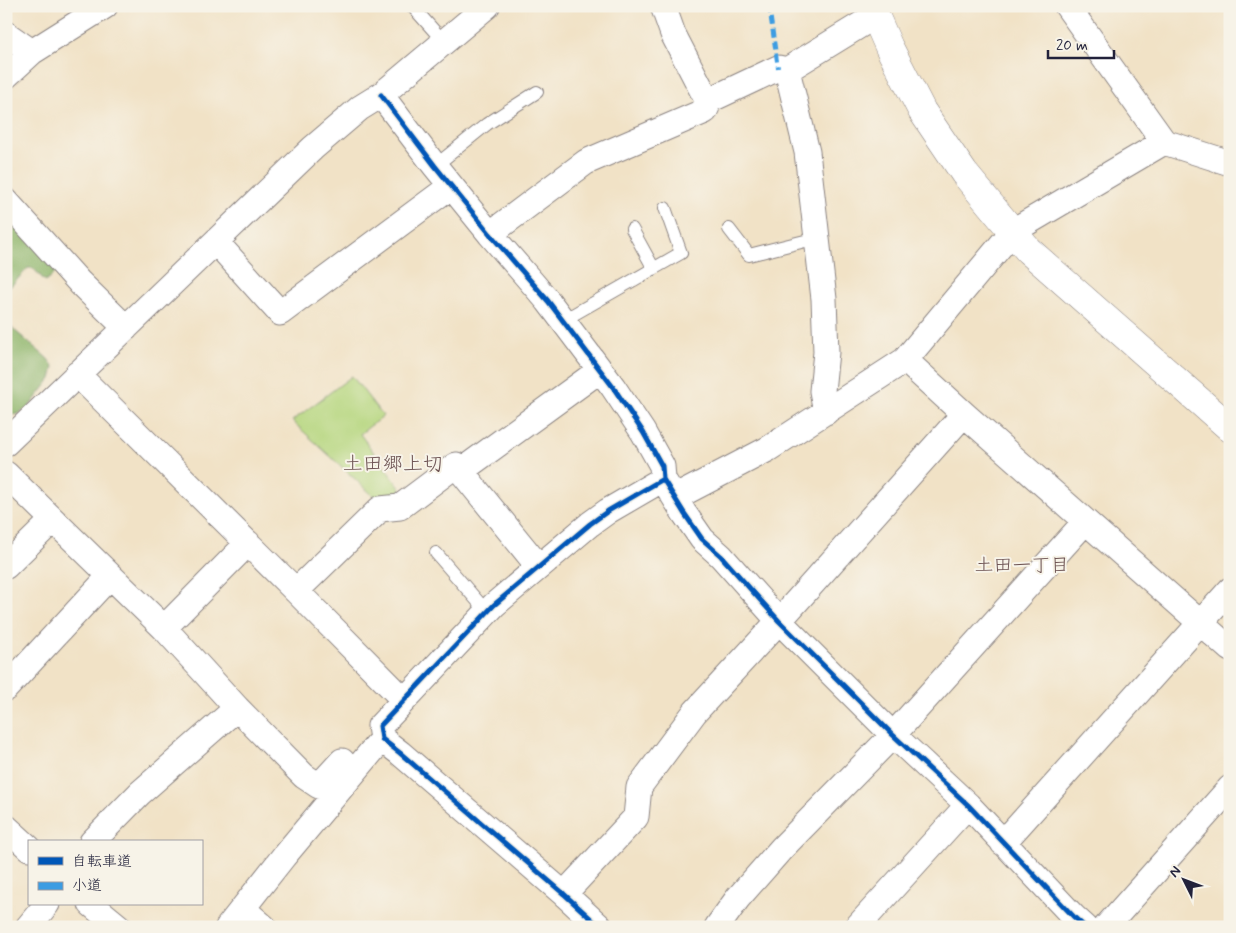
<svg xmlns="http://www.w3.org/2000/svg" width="1236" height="933" viewBox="0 0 1236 933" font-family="Mynerve,'Klee One',sans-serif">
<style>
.green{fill:#b4d57c;stroke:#6b7c5c}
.forest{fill:#8fb66c;stroke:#586c54}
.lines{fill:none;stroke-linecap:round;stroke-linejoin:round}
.lane-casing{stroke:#8a8280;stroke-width:14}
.street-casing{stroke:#8a8280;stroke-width:27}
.secondary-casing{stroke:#8a8280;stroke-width:29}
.lane{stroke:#fff;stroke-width:12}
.street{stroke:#fff;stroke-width:25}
.secondary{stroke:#fff;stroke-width:28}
.quiet{stroke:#3c9ce2;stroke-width:4;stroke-dasharray:8 4;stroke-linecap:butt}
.cycleway-casing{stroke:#f7f3e8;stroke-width:8}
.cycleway{stroke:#0057b8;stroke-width:5}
.labels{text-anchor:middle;stroke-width:4;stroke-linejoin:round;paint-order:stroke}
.neighbourhood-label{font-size:19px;fill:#6d5353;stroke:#f7f3e8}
.quarter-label{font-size:20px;fill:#6d5353;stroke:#f7f3e8}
</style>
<rect width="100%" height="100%" fill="#f7f3e8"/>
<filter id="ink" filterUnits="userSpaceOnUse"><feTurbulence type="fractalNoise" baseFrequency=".02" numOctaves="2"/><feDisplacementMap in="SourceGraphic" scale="10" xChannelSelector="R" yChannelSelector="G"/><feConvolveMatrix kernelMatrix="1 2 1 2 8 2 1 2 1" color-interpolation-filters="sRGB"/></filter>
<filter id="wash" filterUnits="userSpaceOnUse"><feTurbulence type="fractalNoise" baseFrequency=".0096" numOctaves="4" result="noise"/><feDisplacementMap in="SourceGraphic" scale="20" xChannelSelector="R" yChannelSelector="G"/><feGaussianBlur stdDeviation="1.12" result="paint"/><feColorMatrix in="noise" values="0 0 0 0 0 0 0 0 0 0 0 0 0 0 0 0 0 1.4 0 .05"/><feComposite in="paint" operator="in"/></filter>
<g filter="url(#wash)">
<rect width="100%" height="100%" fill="#f1e2c6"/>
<path class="green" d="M352,376L383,416L360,434L406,496L381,503L292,421Z"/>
<path class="forest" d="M6,212L58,269L51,277L45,281L33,268H28L10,287L6,289Z
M6,323L47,358L54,367L51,379L28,408L18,414L6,416Z"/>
</g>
<g filter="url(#ink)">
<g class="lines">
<defs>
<path id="lane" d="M412,6L444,42
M435,166L487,124L537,92
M632,229L654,269
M729,229L749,255L817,238
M562,321L681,253L665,208
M436,553L487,612"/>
<path id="street" d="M663,6L673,34L704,94L710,100
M1067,6L1164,142L1230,163
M6,34L32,52
M6,76L32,52L105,6
M381,95L435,166L490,234L548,301L613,387L643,432L662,466L663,479L684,513L702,539L721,556L779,621L893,735L968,805L1074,917L1085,927
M6,201L80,283L126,328
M490,234L539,197L586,162L705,111L710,100L778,68L787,70
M216,242L280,313L451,186
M905,360L964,414L1230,649
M77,374L296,591L404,700
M826,412L822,391L826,352L824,299L807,152L787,70L875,16
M6,443L313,148L360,108L381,95L487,6
M461,471L600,370
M6,474L164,628L237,708L140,793L92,842
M676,497L768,449L905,360L1013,231L1164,142
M6,566L53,520
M296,591L380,509L400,507L456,465L539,567
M164,628L248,543
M6,688L110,576
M237,708L304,776L319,786L342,761
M6,827L29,848
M1003,843L1230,590
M564,894L636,817L639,787L695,712L779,621L964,414
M91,904L119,927
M243,909L264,927
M28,927L47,904
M228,927L284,856L382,739
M600,927L564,894L400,753L382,739L380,726L494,605L590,524L608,511L663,479
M717,927L738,898L782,848L893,735L1085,522
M857,927L968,805
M1106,927L1230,788"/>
<path id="secondary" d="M871,6L889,47L922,111L964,173L1028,250L1230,428"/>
</defs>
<use href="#lane" class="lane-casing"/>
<use href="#street" class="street-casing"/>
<use href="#secondary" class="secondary-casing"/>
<use href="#lane" class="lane"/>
<use href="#street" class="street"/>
<use href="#secondary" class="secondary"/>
<path class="quiet" d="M769,6L778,68"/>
<defs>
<path id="cycleway" d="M381,95L435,166L490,234L548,301L613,387L643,432L662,466L663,479L684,513L702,539L721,556L779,621L893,735L968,805L1074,917L1085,927
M600,927L564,894L400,753L382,739L380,726L494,605L590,524L608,511L663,479"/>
</defs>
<use href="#cycleway" class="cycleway-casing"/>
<use href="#cycleway" class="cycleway"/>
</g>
</g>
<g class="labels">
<g class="neighbourhood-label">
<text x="1022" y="571">土田一丁目</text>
</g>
<g class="quarter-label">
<text x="393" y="470">土田郷上切</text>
</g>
</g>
<rect width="1236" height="933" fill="none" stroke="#f7f3e8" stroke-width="25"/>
<rect x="28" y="840" width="175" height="65" fill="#f7f3e8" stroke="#a29fa3"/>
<rect x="38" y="857" width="25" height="8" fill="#0057b8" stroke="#a29fa3"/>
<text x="72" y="866" font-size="15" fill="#22223b">自転車道</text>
<rect x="38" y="882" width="25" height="8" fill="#3c9ce2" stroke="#a29fa3"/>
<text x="72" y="890" font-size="15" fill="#22223b">小道</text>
<g transform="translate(1184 880) rotate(312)" stroke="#f7f3e8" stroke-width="4" paint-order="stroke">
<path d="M0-4L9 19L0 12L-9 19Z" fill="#22223b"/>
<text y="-8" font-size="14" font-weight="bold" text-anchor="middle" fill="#22223b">N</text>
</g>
<path d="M1048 50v8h66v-8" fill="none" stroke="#22223b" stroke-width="2.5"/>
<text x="1056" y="50" font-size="15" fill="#22223b" stroke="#f7f3e8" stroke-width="4" paint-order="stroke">20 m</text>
</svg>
